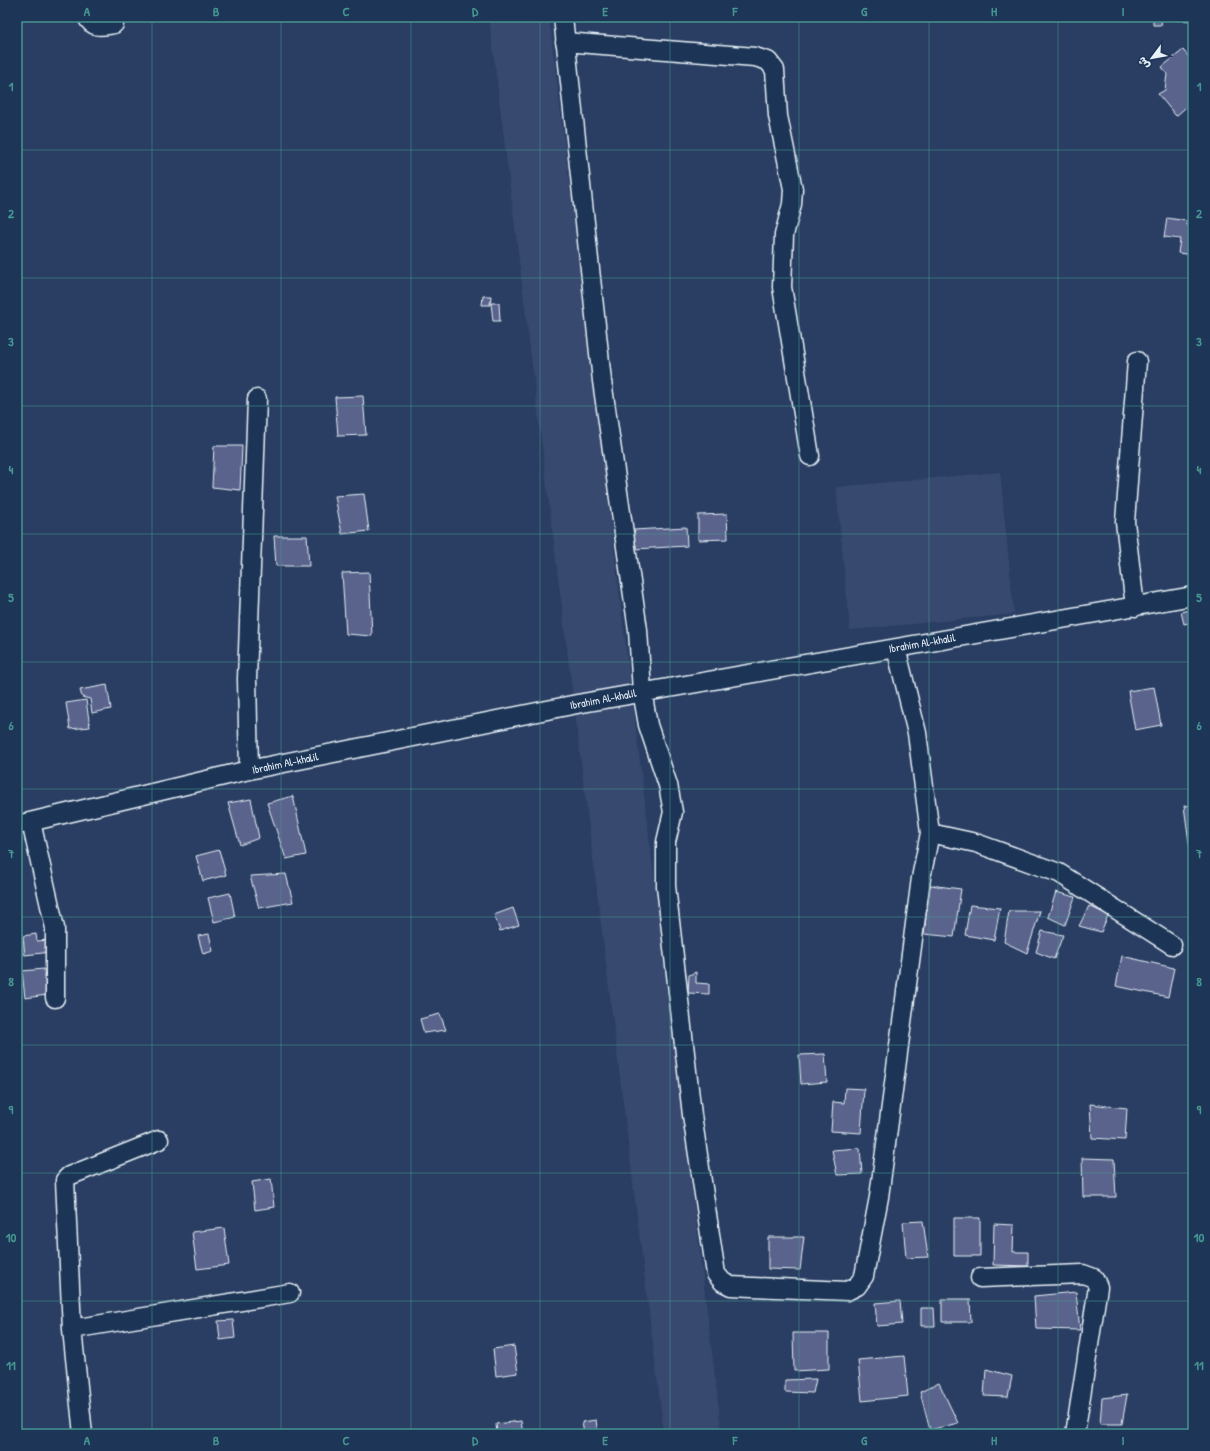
<svg xmlns="http://www.w3.org/2000/svg" width="1210" height="1451" viewBox="0 0 1210 1451" font-family="'Patrick Hand','Playpen Sans Arabic',sans-serif">
<style>
.built{fill:#38496f}
.building{fill:#5a648c;stroke:#e8f1f8}
.lines{fill:none;stroke-linecap:round;stroke-linejoin:round}
.minor-casing{stroke:#e8f1f8;stroke-width:21}
.minor{stroke:#1d3557;stroke-width:18}
.grid{fill:none;stroke:#459590;stroke-width:1;stroke-opacity:0.55}
.labels{text-anchor:middle;stroke-width:3;stroke-linejoin:round;paint-order:stroke}
.street-label{font-size:11px;fill:#e8f1f8;stroke:#1d3557}
.neatline{fill:none;stroke:#459590;stroke-width:1.5}
.grid-label{font-size:13px;text-anchor:middle;font-weight:bold;fill:#459590}
</style>
<rect width="100%" height="100%" fill="#293e62"/>
<filter id="ink" filterUnits="userSpaceOnUse"><feTurbulence type="fractalNoise" baseFrequency=".025" numOctaves="2"/><feDisplacementMap in="SourceGraphic" scale="8" xChannelSelector="R" yChannelSelector="G"/><feConvolveMatrix kernelMatrix="1 2 1 2 8 2 1 2 1" color-interpolation-filters="sRGB"/></filter>
<g filter="url(#ink)">
<path class="built" d="M489,17H549L722,1434H664Z
M1000,472L1014,614L850,630L836,487Z"/>
<path class="building" d="M1153,17H1193V21L1162,19L1161,25H1153Z
M1183,50L1193,62L1191,89L1193,92V101L1176,116L1158,94L1165,90L1167,74L1162,67Z
M1167,218L1187,221V225L1193,226V255L1178,253L1180,239L1164,237Z
M483,296H491L490,305H482Z
M491,303H499L500,321H493Z
M363,396L366,435L338,436L335,397Z
M214,446H242L240,490L212,487Z
M364,494L369,531L342,534L335,496Z
M727,514L728,539L698,540V515Z
M686,527L687,546L635,549L634,530Z
M274,536H307L309,566H276Z
M369,572L372,636L346,634L342,573Z
M1193,609V622L1184,624L1181,612Z
M107,685L111,709L92,713L90,699L82,697L80,690Z
M1154,687L1161,725L1135,730L1128,691Z
M86,700L90,727L70,729L66,703Z
M293,796L306,855L286,859L267,803Z
M251,799L259,838L240,845L228,803Z
M1193,805V857H1191L1184,806Z
M219,850L226,875L203,881L196,856Z
M286,874L293,902L259,908L250,876Z
M930,885L961,889L954,937L924,934Z
M1056,892L1075,897L1065,925L1048,917Z
M230,893L235,917L214,922L208,898Z
M970,905L1000,908L994,940L965,935Z
M1089,906L1108,915L1101,932L1079,926Z
M513,908L519,925L500,931L494,915Z
M1009,911H1040L1027,953L1004,942Z
M1042,931L1063,935L1054,959L1036,952Z
M17,933H21L23,956L17,957Z
M36,934L37,941L50,940L51,952L25,955L23,936Z
M209,934L213,951L203,954L198,936Z
M1122,956L1174,968L1168,997L1116,986Z
M44,969L47,995L25,998L22,971Z
M696,972V983L709,984V994L688,993L689,975Z
M440,1014L446,1030L424,1033L420,1019Z
M825,1054L827,1082L801,1084L799,1055Z
M845,1088L864,1089L861,1133L831,1131L833,1102L844,1103Z
M1090,1104L1127,1108L1125,1140L1092,1138Z
M860,1148L862,1174L837,1175L832,1150Z
M1082,1158L1114,1159L1116,1197H1083Z
M271,1179L274,1207L255,1210L252,1182Z
M954,1218H980V1256H954Z
M923,1221L928,1257L906,1258L903,1222Z
M994,1224L1014,1225L1013,1252H1028V1266L993,1265Z
M224,1228L229,1265L197,1269L192,1232Z
M768,1237H804L800,1270L768,1269Z
M1076,1292L1080,1330L1036,1329L1034,1296Z
M942,1299H970L971,1322H942Z
M900,1301L902,1324L877,1326L875,1303Z
M921,1308H934L935,1326H921Z
M233,1320L235,1338L220,1340L218,1321Z
M793,1333H829V1369L794,1371Z
M514,1346L518,1373L496,1376L493,1349Z
M904,1356L908,1396L862,1401L858,1360Z
M986,1369L1012,1376L1008,1397L984,1396Z
M816,1379L813,1393L785,1392V1380Z
M939,1383L958,1423L930,1430L920,1392Z
M1127,1395L1122,1424H1100L1102,1398Z
M1192,1408H1193V1434H1192Z
M596,1420L598,1434H584L582,1422Z
M521,1421L523,1434H497L496,1424Z
M972,1430L974,1434H950Z"/>
<g class="lines">
<defs>
<path id="minor" d="M87,17C93,29 102,26 114,24
M563,17L602,381L638,630L642,691L648,725L668,785L673,812L666,842V886L692,1115L716,1274L723,1282L731,1286L847,1291L857,1286L864,1276L879,1197L921,878L930,833L917,733L896,648
M565,42L755,57L768,61L775,70L778,116L793,189L792,204L784,235L782,287L810,456
M1135,607L1125,522L1137,361
M249,770L247,679L257,399
M31,822L55,928V998
M17,825L249,770L577,704L1193,596
M930,833L976,843L1059,873L1172,945
M980,1278L1083,1274L1094,1278L1098,1287L1075,1434
M72,1329L290,1293
M83,1434L72,1329L65,1180L69,1176L159,1140"/>
</defs>
<use href="#minor" class="minor-casing"/>
<use href="#minor" class="minor"/>
</g>
</g>
<path class="grid" d="M152,17V1434M281,17V1434M411,17V1434M540,17V1434M670,17V1434M799,17V1434M929,17V1434M1058,17V1434M17,150H1193M17,278H1193M17,406H1193M17,534H1193M17,662H1193M17,789H1193M17,917H1193M17,1045H1193M17,1173H1193M17,1301H1193"/>
<g class="labels">
<g class="street-label">
<text transform="translate(922 643) rotate(-10)" y="4">Ibrahim Al-khalil</text>
<text transform="translate(603 699) rotate(-11)" y="4">Ibrahim Al-khalil</text>
<text transform="translate(285 763) rotate(-12)" y="4">Ibrahim Al-khalil</text>
</g>
</g>
<rect width="1210" height="1451" fill="none" stroke="#1d3557" stroke-width="44"/>
<g transform="translate(1152 58) rotate(238)" stroke="#1d3557" stroke-width="3" paint-order="stroke">
<path d="M0-3L7 15L0 10L-7 15Z" fill="#e8f1f8"/>
<text y="-6" font-size="11" font-weight="bold" text-anchor="middle" fill="#e8f1f8">ش</text>
</g>
<rect x="22" y="22" width="1166" height="1407" class="neatline"/>
<g class="grid-label">
<text x="87" y="16">A</text>
<text x="216" y="16">B</text>
<text x="346" y="16">C</text>
<text x="475" y="16">D</text>
<text x="605" y="16">E</text>
<text x="735" y="16">F</text>
<text x="864" y="16">G</text>
<text x="994" y="16">H</text>
<text x="1123" y="16">I</text>
<text x="11" y="91">1</text>
<text x="1199" y="91">1</text>
<text x="11" y="218">2</text>
<text x="1199" y="218">2</text>
<text x="11" y="346">3</text>
<text x="1199" y="346">3</text>
<text x="11" y="474">4</text>
<text x="1199" y="474">4</text>
<text x="11" y="602">5</text>
<text x="1199" y="602">5</text>
<text x="11" y="730">6</text>
<text x="1199" y="730">6</text>
<text x="11" y="858">7</text>
<text x="1199" y="858">7</text>
<text x="11" y="986">8</text>
<text x="1199" y="986">8</text>
<text x="11" y="1114">9</text>
<text x="1199" y="1114">9</text>
<text x="11" y="1242">10</text>
<text x="1199" y="1242">10</text>
<text x="11" y="1370">11</text>
<text x="1199" y="1370">11</text>
<text x="87" y="1445">A</text>
<text x="216" y="1445">B</text>
<text x="346" y="1445">C</text>
<text x="475" y="1445">D</text>
<text x="605" y="1445">E</text>
<text x="735" y="1445">F</text>
<text x="864" y="1445">G</text>
<text x="994" y="1445">H</text>
<text x="1123" y="1445">I</text>
</g>
</svg>
